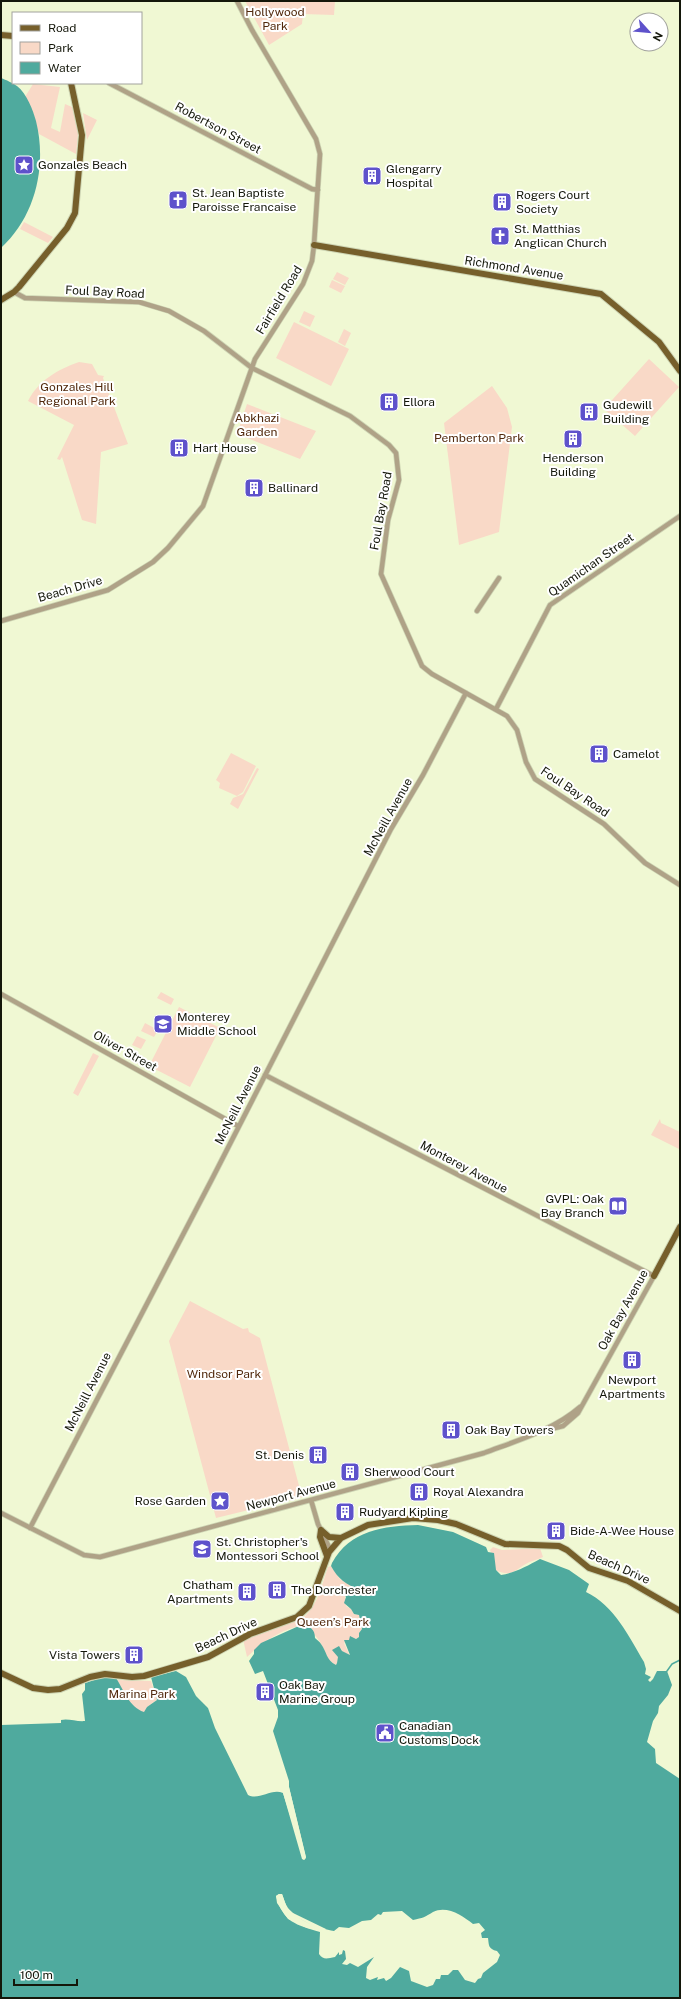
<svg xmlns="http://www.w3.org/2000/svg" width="681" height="1999" viewBox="0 0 681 1999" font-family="'Public Sans',sans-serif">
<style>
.green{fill:#f9d9c7}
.water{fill:#4faa9e;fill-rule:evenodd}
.pier{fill:#f0f8d3}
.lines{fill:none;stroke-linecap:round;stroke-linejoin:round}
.stream{stroke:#4faa9e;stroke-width:1.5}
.minor-casing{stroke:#cdd4b3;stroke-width:6}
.major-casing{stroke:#cdd4b3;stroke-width:8}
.minor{stroke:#afa287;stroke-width:4.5}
.major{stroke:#765f2b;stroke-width:6}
.labels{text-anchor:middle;stroke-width:4;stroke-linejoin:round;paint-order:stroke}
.park-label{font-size:12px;fill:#51290d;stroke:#fff}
.street-label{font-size:12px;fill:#14170a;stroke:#fff}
.poi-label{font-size:12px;fill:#14170a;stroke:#fff;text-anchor:start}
</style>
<rect width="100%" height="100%" fill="#f0f8d3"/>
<path class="green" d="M245,1H335L334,15L303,14L302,24L269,45Z
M33,84L60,87L51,128L60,132L65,104L72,107L78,134L76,154L39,134L33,112L25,97Z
M83,113L97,120L87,140Z
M24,222L53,237L48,243L20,229Z
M337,272L349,278L345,285L333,279Z
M332,280L345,286L341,293L329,287Z
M304,311L315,316L310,327L299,322Z
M294,322L349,349L331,386L276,358Z
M344,329L351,333L345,346L338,342Z
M649,359L679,387L635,436L604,409Z
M79,362L92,364L98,375L104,376L103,378L128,444L101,452L96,524L82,520L62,457L60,460L57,459L74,425L28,401C39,380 57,370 79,362Z
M492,386L507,408L512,427L499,532L459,545L444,423Z
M247,404L316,431L300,459L237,434Z
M231,753L256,766L243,792L237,796L219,788L220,783L216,780Z
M257,768L259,769L238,809L230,804L233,798L243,794Z
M161,992L174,999L171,1005L157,998Z
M179,1007L220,1028L190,1087L149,1066Z
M145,1023L158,1030L154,1037L141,1031Z
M137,1036L146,1040L141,1049L132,1045Z
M93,1053L99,1056L78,1096L73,1093Z
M660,1119L661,1123L680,1132L679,1149L651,1135Z
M190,1301L243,1329L248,1328L249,1332L260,1338L302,1497L216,1518L169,1341Z
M493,1547L502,1550L540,1548L543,1557C537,1560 530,1561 524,1565C512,1573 510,1576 495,1570L493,1557L490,1550Z
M331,1566L340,1579L359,1590L360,1595L344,1587L346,1606L351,1609L354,1614L359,1615L362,1629L359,1633V1637C355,1640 349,1640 344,1643L350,1656L342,1651L341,1648L337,1663L336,1665C326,1660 326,1652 321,1644C319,1639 313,1634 309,1627C290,1622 260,1644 247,1657L243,1639L305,1616C318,1604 322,1584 328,1567Z
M117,1680L151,1681L157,1700L147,1707L144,1713C130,1708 124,1692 117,1680Z"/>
<path class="water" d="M1,78C6,80 13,83 17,86C27,94 33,110 36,121C47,165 36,216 1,248Z
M418,1525L453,1532L486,1547L488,1552L494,1553L496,1570L501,1575C515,1573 527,1566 540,1559L569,1570L589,1584L586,1592C614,1605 629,1637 644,1662L646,1669L645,1674L651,1677L648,1680L650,1682L653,1679L657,1671H667L672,1685L668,1695L659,1706L658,1713L653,1721L647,1742L655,1749L656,1763L680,1779V1998H1V1725L61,1723V1720C68,1718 77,1722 85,1721L82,1694L85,1690V1683L104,1677L116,1678C124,1690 129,1707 144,1712L147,1707L157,1700L151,1677L176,1671L186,1677L196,1696L208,1708L215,1728L248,1795C259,1801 271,1788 283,1793L302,1859L304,1860L306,1858L289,1787V1781L273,1731L278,1717V1710L263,1671L255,1674L249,1661L254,1654V1650L261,1643L301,1625C310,1626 315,1629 315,1638C317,1640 320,1642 321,1644C327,1652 326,1660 336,1665L337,1663L338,1657L332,1650L339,1646L342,1651L350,1655L344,1640H349L350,1636L356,1639L359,1637V1633L362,1629L359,1615L354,1614L351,1609L344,1603L346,1597L342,1591L343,1587L360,1595L359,1590C346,1584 338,1579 331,1566L332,1563C350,1530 384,1526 418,1525ZM279,1894H282C284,1899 285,1904 288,1908C298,1921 319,1928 334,1931L339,1927L349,1928L362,1921L371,1920L378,1914L381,1915L383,1912L402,1911L413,1920C423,1918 425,1917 433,1912C447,1905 463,1916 473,1924L479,1923L485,1930L481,1933L482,1938H488C489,1945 488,1949 497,1951L500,1955L497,1962L483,1973L481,1978L478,1979L475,1983L465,1980L458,1970H453L448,1975H441L440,1979H436L433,1985L427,1987L411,1981L409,1971L400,1967L391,1978L386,1981L384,1978L377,1980L378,1977L370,1980L366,1978L367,1967L374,1957L358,1967L350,1963L347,1965L342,1964L346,1959L345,1951L343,1950L342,1954L339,1955V1952L335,1957C328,1958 324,1961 319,1954L320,1932C296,1925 283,1922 276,1896Z"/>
<path class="pier" d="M289,1787L306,1857L304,1860L283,1793L284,1792L303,1854L288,1789Z
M279,1894H282L287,1908L293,1913L326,1929L323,1931L292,1915L286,1909L279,1896V1902L289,1918L322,1931L307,1928L288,1919L277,1903L276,1896Z"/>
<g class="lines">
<path class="stream" d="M667,1671L672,1664L680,1660"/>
<defs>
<path id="minor" d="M109,83L312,189L318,190
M14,292L25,298L139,302L169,311L204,331L252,368L350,416L389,445L396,453L399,480L388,520L381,574L422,666L432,674L507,716L517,730L526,762L535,779L604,824L645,863L680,885
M477,611L499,578
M1,621L108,590L153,562L168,548L203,506L255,359L303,284L312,261L314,245L320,154L316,139L252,30L237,1
M496,709L550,605L680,516
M1,994L238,1126
M265,1075L654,1276L578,1413L563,1426L534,1433
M311,1500L318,1524L330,1549
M1,1513L84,1555L100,1557L484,1453C516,1441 554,1430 580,1407
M30,1528L212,1179L391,829L423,775L466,693"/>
<path id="major" d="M1,35L13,36
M314,245L601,294L659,342L680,371
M1,300L14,292L19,287L67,228L75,213L82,135L71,83
M654,1276L680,1227
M321,1530L320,1537L327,1556
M321,1530L329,1537L341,1538
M1,1673L33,1688L48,1690L60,1689L90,1677L105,1674L132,1677L144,1676L208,1657L250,1634L297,1617L309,1606L329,1552L341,1538L368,1525L413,1518L438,1520L456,1524L505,1544L559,1546L567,1550L589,1568L628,1581L680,1611"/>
</defs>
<use href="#minor" class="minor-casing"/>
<use href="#major" class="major-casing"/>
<use href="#minor" class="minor"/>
<use href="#major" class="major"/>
</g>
<defs>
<symbol id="sight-square" viewBox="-11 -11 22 22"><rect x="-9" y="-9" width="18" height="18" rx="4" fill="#5e52cb" stroke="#fff"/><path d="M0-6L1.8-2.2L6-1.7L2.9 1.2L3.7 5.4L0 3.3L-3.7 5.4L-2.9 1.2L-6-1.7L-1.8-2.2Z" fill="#fff"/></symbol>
<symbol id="building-square" viewBox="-11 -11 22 22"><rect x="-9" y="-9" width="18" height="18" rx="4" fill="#5e52cb" stroke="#fff"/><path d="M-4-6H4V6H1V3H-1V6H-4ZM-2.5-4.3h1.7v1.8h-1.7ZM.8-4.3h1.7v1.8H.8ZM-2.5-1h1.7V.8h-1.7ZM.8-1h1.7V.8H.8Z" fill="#fff"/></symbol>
<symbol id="church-square" viewBox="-11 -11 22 22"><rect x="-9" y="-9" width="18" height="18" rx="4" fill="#5e52cb" stroke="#fff"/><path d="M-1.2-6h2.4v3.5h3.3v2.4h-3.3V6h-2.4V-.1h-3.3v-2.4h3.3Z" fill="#fff"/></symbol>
<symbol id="school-square" viewBox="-11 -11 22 22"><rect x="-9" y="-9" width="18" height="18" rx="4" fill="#5e52cb" stroke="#fff"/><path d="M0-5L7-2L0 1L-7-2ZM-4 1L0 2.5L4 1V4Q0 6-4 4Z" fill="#fff"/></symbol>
<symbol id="library-square" viewBox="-11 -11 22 22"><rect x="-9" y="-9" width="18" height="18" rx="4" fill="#5e52cb" stroke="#fff"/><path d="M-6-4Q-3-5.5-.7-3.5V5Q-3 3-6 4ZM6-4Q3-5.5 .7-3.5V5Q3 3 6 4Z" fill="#fff"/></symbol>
<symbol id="civic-square" viewBox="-11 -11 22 22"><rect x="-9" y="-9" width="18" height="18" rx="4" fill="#5e52cb" stroke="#fff"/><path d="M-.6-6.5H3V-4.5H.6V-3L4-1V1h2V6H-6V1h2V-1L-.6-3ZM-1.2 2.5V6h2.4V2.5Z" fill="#fff"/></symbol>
</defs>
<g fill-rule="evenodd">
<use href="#sight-square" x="13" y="154" width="22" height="22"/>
<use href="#building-square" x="361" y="165" width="22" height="22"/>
<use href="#church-square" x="167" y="189" width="22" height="22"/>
<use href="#building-square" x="491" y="191" width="22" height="22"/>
<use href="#church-square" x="489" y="225" width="22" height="22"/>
<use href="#building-square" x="378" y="391" width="22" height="22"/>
<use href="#building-square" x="578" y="401" width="22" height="22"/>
<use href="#building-square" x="562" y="428" width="22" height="22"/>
<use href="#building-square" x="168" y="437" width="22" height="22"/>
<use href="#building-square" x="243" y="477" width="22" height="22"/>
<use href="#building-square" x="588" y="743" width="22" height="22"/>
<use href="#school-square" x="152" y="1013" width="22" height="22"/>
<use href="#library-square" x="607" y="1195" width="22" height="22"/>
<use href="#building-square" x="621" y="1349" width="22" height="22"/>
<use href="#building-square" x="440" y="1419" width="22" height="22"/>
<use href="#building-square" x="307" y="1444" width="22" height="22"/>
<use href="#building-square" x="339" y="1461" width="22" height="22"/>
<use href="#building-square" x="408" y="1481" width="22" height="22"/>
<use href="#sight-square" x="209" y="1490" width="22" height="22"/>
<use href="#building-square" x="334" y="1501" width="22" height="22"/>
<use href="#building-square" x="545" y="1520" width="22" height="22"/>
<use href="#school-square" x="191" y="1538" width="22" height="22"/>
<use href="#building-square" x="266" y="1579" width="22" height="22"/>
<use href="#building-square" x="236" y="1581" width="22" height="22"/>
<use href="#building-square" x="123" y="1644" width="22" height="22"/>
<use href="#building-square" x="254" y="1681" width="22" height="22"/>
<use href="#civic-square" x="374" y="1722" width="22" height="22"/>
</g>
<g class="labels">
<g class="park-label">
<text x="275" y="16">Hollywood<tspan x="275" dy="14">Park</tspan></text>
<text x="77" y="391">Gonzales Hill<tspan x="77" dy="14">Regional Park</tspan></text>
<text x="257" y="422">Abkhazi<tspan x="257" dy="14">Garden</tspan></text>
<text x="479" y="442">Pemberton Park</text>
<text x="224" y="1378">Windsor Park</text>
<text x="333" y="1626">Queen’s Park</text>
<text x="142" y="1698">Marina Park</text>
</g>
<g class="street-label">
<text transform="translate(218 128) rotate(28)" y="4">Robertson Street</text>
<text transform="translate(514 268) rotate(9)" y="4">Richmond Avenue</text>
<text transform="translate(105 292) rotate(3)" y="4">Foul Bay Road</text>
<text transform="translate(279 300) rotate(-59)" y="4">Fairfield Road</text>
<text transform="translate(381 511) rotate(-80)" y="4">Foul Bay Road</text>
<text transform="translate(591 565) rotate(-35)" y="4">Quamichan Street</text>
<text transform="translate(70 589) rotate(-16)" y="4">Beach Drive</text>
<text transform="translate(575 792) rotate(34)" y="4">Foul Bay Road</text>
<text transform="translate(388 817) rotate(-61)" y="4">McNeill Avenue</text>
<text transform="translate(125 1051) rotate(29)" y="4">Oliver Street</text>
<text transform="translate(238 1105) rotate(-63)" y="4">McNeill Avenue</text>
<text transform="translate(464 1167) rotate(28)" y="4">Monterey Avenue</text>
<text transform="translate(623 1310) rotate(-61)" y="4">Oak Bay Avenue</text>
<text transform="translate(88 1392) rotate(-63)" y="4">McNeill Avenue</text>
<text transform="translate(291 1495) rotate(-15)" y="4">Newport Avenue</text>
<text transform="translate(619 1567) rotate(24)" y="4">Beach Drive</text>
<text transform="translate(226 1635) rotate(-25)" y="4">Beach Drive</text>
</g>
<g class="poi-label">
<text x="38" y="169">Gonzales Beach</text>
<text x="386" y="173">Glengarry<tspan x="386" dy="14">Hospital</tspan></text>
<text x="192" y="197">St. Jean Baptiste<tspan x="192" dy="14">Paroisse Francaise</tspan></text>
<text x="516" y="199">Rogers Court<tspan x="516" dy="14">Society</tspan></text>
<text x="514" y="233">St. Matthias<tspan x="514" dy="14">Anglican Church</tspan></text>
<text x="403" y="406">Ellora</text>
<text x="603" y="409">Gudewill<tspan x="603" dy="14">Building</tspan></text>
<text x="193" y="452">Hart House</text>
<text x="573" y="462" text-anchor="middle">Henderson<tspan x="573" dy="14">Building</tspan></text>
<text x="268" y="492">Ballinard</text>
<text x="613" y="758">Camelot</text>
<text x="177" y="1021">Monterey<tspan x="177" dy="14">Middle School</tspan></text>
<text x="604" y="1203" text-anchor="end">GVPL: Oak<tspan x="604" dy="14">Bay Branch</tspan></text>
<text x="632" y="1384" text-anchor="middle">Newport<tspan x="632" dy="14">Apartments</tspan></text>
<text x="465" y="1434">Oak Bay Towers</text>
<text x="304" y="1459" text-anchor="end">St. Denis</text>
<text x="364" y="1476">Sherwood Court</text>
<text x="433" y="1496">Royal Alexandra</text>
<text x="206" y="1505" text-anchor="end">Rose Garden</text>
<text x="359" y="1516">Rudyard Kipling</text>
<text x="570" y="1535">Bide-A-Wee House</text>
<text x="216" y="1546">St. Christopher's<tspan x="216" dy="14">Montessori School</tspan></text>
<text x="233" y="1589" text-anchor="end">Chatham<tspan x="233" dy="14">Apartments</tspan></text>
<text x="291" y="1594">The Dorchester</text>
<text x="120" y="1659" text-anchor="end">Vista Towers</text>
<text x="279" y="1689">Oak Bay<tspan x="279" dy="14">Marine Group</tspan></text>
<text x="399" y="1730">Canadian<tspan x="399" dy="14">Customs Dock</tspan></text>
</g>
</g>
<rect width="681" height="1999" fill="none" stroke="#14170a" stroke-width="4"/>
<rect x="12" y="12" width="130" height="72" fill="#ffffff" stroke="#a1a29d"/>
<rect x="20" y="25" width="20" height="6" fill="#765f2b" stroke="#a1a29d"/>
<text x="48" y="32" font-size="12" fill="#14170a">Road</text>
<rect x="20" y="42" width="20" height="12" fill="#f9d9c7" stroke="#a1a29d"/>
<text x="48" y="52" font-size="12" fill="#14170a">Park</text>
<rect x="20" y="62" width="20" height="12" fill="#4faa9e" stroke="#a1a29d"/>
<text x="48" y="72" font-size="12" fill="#14170a">Water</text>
<g transform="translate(649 32) rotate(117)"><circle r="19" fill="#ffffff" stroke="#a1a29d"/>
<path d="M0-3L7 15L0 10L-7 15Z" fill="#5e52cb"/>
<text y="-6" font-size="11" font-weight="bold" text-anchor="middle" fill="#14170a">N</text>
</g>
<path d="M14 1979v6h63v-6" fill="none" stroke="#14170a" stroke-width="2"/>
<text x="20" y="1979" font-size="12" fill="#14170a" stroke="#ffffff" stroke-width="3" paint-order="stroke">100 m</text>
</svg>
